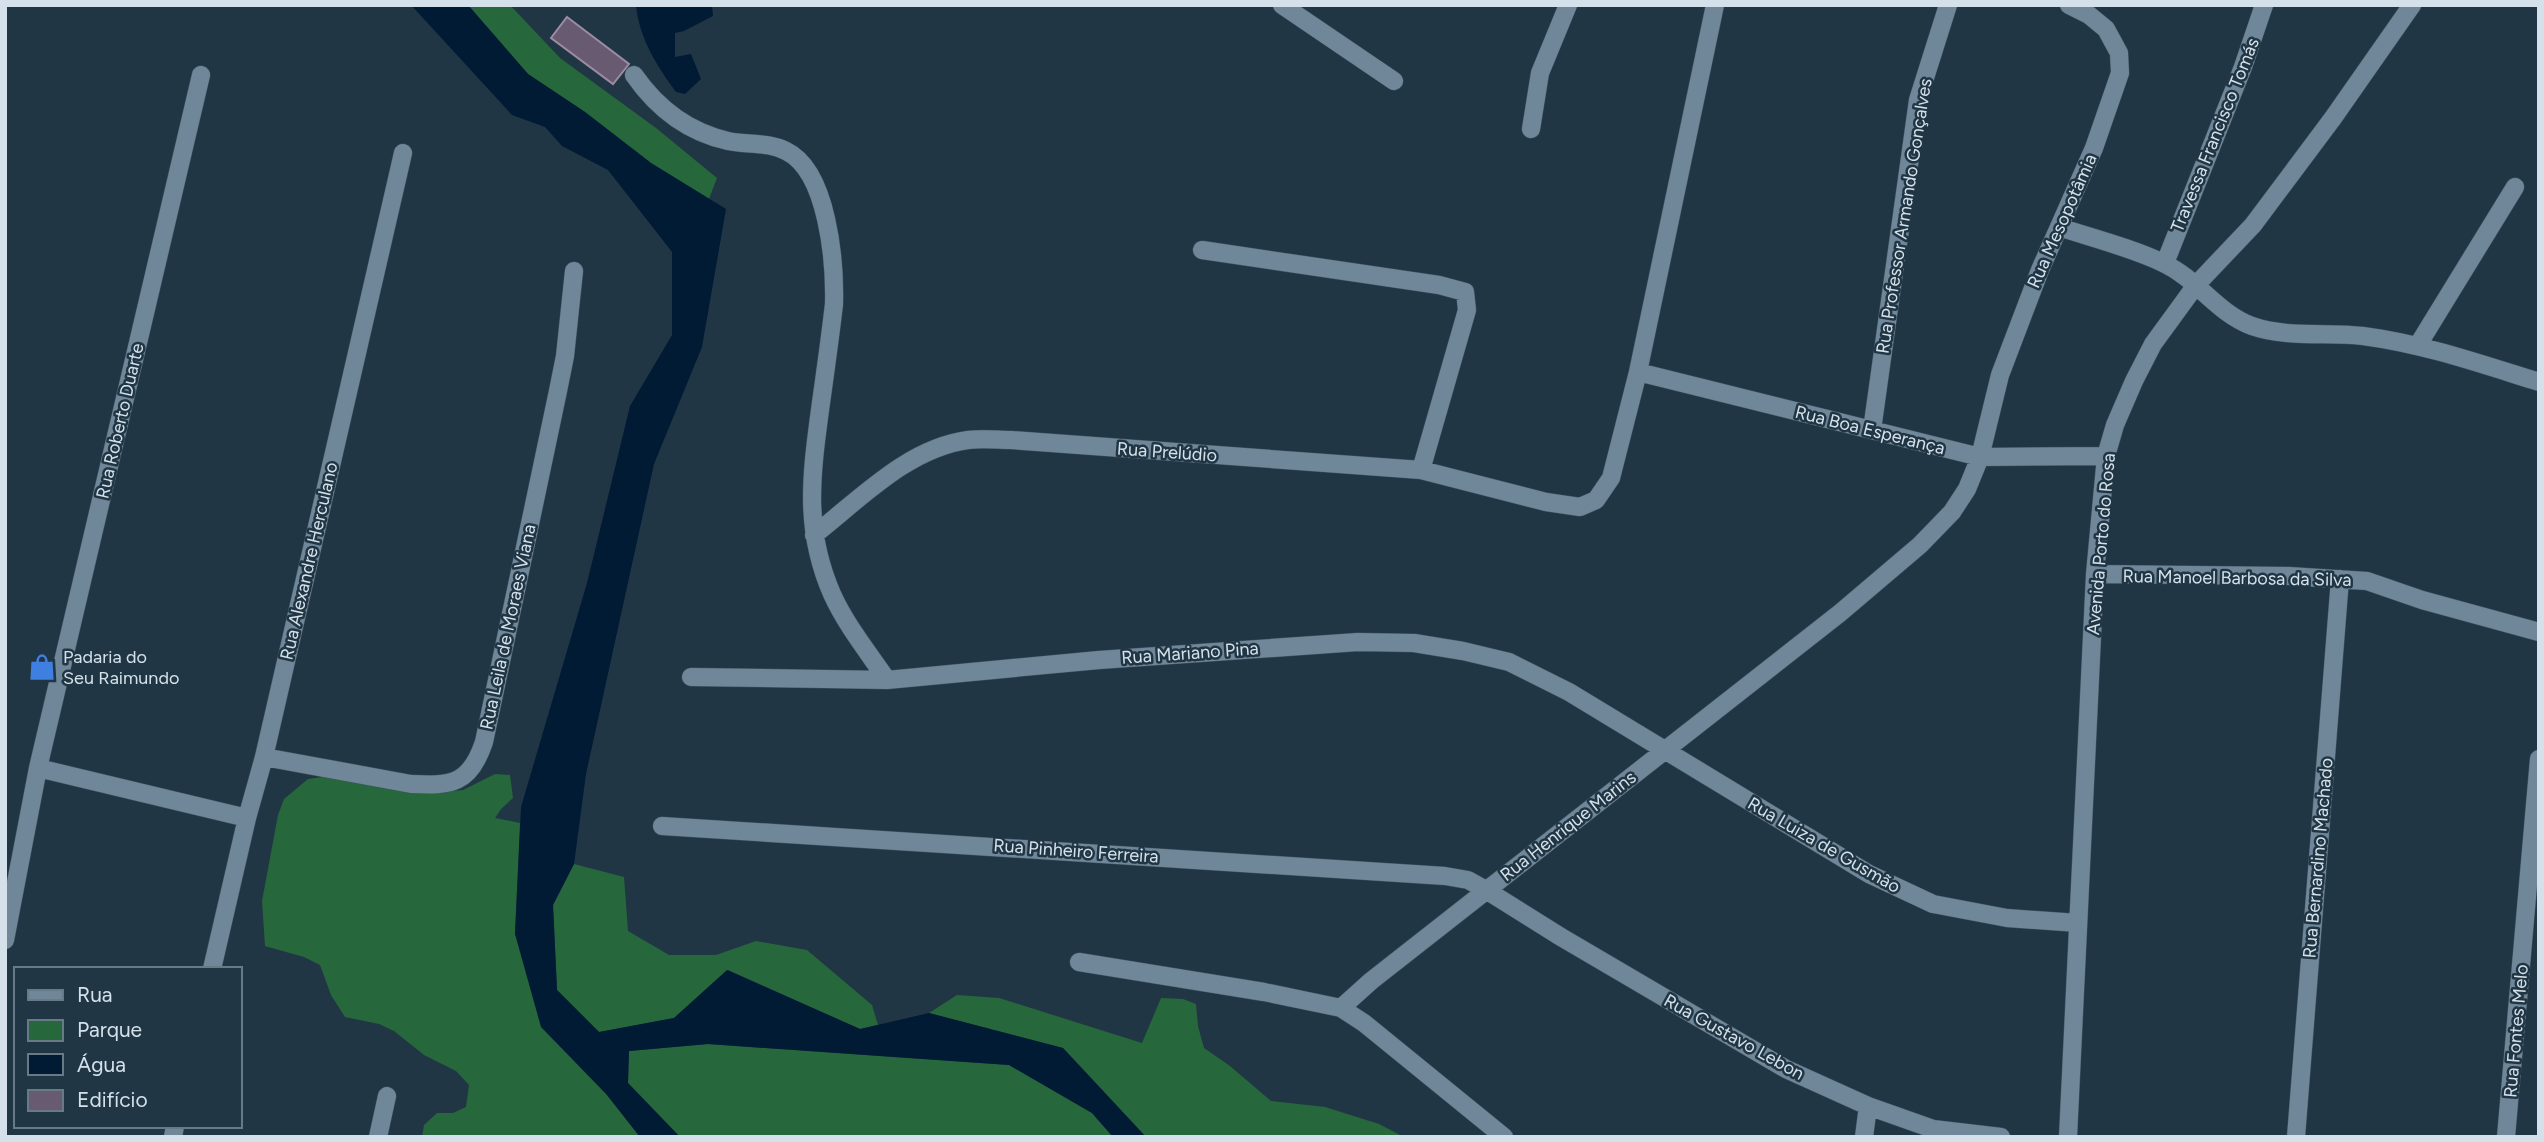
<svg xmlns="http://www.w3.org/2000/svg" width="2544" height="1142" viewBox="0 0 2544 1142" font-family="Figtree,sans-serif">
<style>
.green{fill:#27673c}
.water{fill:#011b34}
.building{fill:#685a70;stroke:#9b8ca4;stroke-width:2}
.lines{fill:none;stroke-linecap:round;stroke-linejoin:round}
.minor-casing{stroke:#415460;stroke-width:19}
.minor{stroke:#6f8799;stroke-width:18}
.labels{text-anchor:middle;stroke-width:5;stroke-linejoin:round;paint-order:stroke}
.street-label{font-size:18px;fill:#d4e1ea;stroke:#213645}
.poi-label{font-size:18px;fill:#d4e1ea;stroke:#213645;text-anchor:start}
</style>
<rect width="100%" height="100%" fill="#213645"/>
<path class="green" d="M468,5H510L560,58L656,128L717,178L709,199L651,163L585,112L528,74Z
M495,774L510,775L513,798L501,809L495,818L520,823L515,934L607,1095L640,1137H422L424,1125L437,1113H453L466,1107L469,1085L456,1071L424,1055L394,1031L379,1024L345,1017L331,995L320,965L304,957L265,946L262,901L278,815L284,799L308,779L329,776L432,793L463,790Z
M574,864L624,877L628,931L669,955H716L756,941L807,950L872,1005L878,1025L860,1029L728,970L674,1018L599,1032L557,990L553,905Z
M957,995L999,998L1142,1043L1161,998L1183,999L1196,1004L1198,1026L1204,1048L1230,1066L1271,1101L1325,1107L1379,1124L1404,1137H1146L1063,1048L929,1013Z
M708,1044L1009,1065L1092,1113L1113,1137H680L628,1083L629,1051Z"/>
<path class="water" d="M411,5H468L528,74L585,112L651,163L726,209L702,347L654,464L586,774L574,864L553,905L557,990L599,1032L674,1018L727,970L860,1029L929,1013L1063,1048L1146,1137H1113L1092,1113L1009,1065L708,1044L629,1051L628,1083L680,1137H640L607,1095L541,1027L515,934L521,807L587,583L630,406L672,335V252L608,170L562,146L545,127L512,115Z
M636,5H712L713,16L684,31L675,33V57L691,54L701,79L685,94L676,92C657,66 639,38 636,5Z"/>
<path class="building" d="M567,17L629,64L613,84L551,38Z"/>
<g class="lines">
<defs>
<path id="minor" d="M1282,5L1394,81
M634,75C657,108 688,132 728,141C747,145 769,142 786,151C828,171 835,262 834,304C830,339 825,374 820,410C811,477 804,530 832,594C846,625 868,652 887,680
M1531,129L1540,73L1568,5
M2059,227C2092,238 2136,249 2165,264C2198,280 2217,313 2252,326C2286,338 2328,332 2363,336C2424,344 2481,364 2539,382
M1202,250L1439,285L1465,292L1467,310L1421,470
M2165,263L2243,67L2264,5
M2418,345L2515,187
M1638,372L1980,457L2106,456
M1872,430L1918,100L1948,5
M814,535C860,499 908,448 968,440C982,438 997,440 1011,440L1421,470L1546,502L1580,507L1596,500L1611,478L1638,372L1715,5
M2095,574L2289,576L2367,581L2422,600L2539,632
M691,677L887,680L1099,660L1358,642L1414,643L1463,651L1509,662L1569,692L1869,874L1933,904L2007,918L2078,923
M264,757L411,784C452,786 470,784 484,742L558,391L565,356L574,271
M38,768L247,818
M662,826L1445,876L1468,880L1486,890L1561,937L1786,1069L1868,1106L1933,1129L2001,1137
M5,940L38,768L201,75
M1079,962L1264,992L1341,1008L1364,1023L1504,1137
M212,969L247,818L264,757L403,153
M1341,1008L1371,981L1840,613L1920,545L1952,512L1967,489L1980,457L2000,375L2040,270L2094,148L2120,73L2119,53L2106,29L2089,15L2069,5
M173,1137L175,1126
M378,1137L387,1096
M1864,1137L1868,1106
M2068,1137L2095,574L2106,456L2115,425L2134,381L2153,344L2196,285L2253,225L2333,118L2412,5
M2296,1137L2340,579
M2506,1137L2539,759"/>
</defs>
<use href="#minor" class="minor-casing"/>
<use href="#minor" class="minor"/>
</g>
<defs>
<symbol id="shop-bare" viewBox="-9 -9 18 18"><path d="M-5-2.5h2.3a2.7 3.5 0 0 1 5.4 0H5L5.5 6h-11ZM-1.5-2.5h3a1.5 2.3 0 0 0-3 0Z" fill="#3f7fe0" stroke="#213645" stroke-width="2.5" paint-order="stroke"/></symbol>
</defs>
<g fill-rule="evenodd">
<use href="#shop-bare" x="23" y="648" width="38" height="38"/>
</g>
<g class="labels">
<g class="street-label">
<text transform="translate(2215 135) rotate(-68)" y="6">Travessa Francisco Tomás</text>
<text transform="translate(1904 216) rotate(-81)" y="6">Rua Professor Armando Gonçalves</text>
<text transform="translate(2062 221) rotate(-66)" y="6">Rua Mesopotâmia</text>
<text transform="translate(120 421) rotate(-77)" y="6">Rua Roberto Duarte</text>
<text transform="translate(1870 430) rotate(14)" y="6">Rua Boa Esperança</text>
<text transform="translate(1167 452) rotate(4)" y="6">Rua Prelúdio</text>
<text transform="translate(2101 544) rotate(-85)" y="6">Avenida Porto do Rosa</text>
<text transform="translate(309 561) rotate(-77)" y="6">Rua Alexandre Herculano</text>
<text transform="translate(2237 578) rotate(1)" y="6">Rua Manoel Barbosa da Silva</text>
<text transform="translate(508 627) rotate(-78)" y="6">Rua Leila de Moraes Viana</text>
<text transform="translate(1190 653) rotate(-4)" y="6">Rua Mariano Pina</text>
<text transform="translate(1568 826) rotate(-38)" y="6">Rua Henrique Marins</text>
<text transform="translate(1824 845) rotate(30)" y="6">Rua Luiza de Gusmão</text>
<text transform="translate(1076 851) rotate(4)" y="6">Rua Pinheiro Ferreira</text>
<text transform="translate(2318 858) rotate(-85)" y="6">Rua Bernardino Machado</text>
<text transform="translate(2516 1031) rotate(-85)" y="6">Rua Fontes Melo</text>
<text transform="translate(1734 1037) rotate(29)" y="6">Rua Gustavo Lebon</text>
</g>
<g class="poi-label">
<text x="63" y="663">Padaria do<tspan x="63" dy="21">Seu Raimundo</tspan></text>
</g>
</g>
<rect width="2544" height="1142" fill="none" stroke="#d4e1ea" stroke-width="14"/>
<rect x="14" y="967" width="228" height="161" fill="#213645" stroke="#697a87" stroke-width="2"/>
<rect x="28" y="990" width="35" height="10" fill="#6f8799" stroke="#697a87" stroke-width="2"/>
<text x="77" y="1002" font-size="21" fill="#d4e1ea">Rua</text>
<rect x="28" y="1020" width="35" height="21" fill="#27673c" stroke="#697a87" stroke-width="2"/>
<text x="77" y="1037" font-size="21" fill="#d4e1ea">Parque</text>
<rect x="28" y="1054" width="35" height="21" fill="#011b34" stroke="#697a87" stroke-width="2"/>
<text x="77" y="1072" font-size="21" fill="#d4e1ea">Água</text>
<rect x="28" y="1090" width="35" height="21" fill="#685a70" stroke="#697a87" stroke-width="2"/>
<text x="77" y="1107" font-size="21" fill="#d4e1ea">Edifício</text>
</svg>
